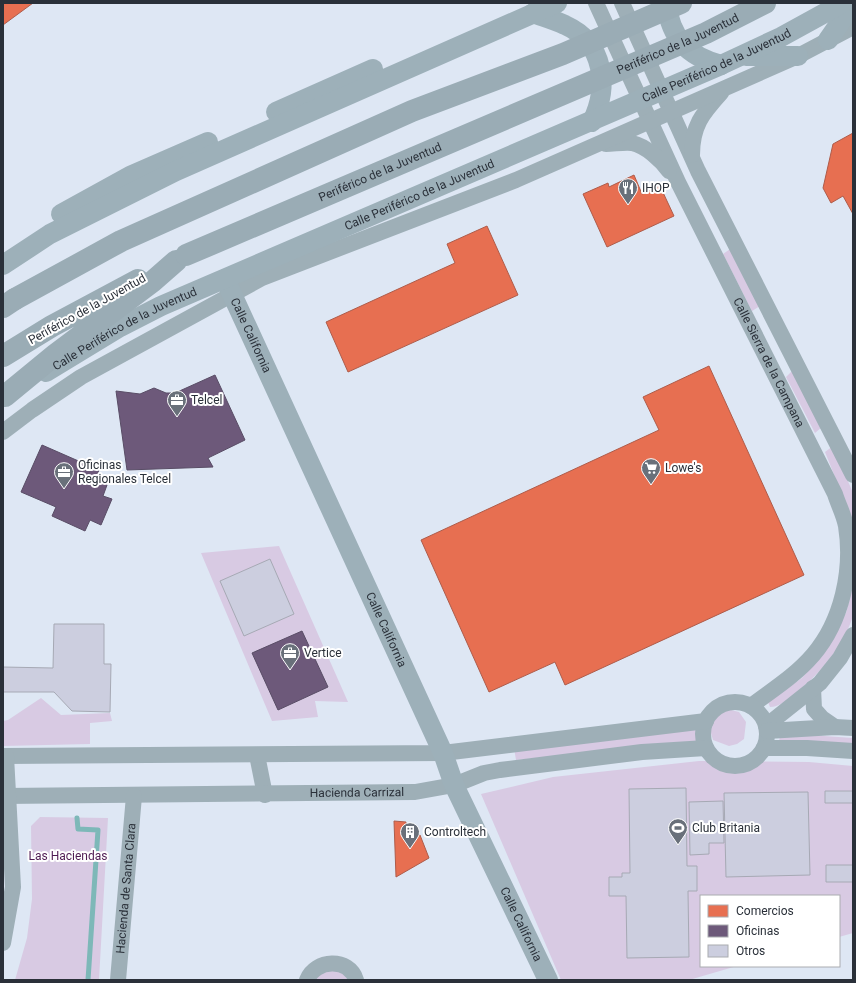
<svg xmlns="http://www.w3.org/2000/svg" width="856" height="983" viewBox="0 0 856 983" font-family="Roboto,sans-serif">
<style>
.green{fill:#d8cae3}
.shops{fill:#e76f51;stroke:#ae5c4a}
.offices{fill:#6d597a;stroke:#594d66}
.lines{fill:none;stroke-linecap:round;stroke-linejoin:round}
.stream{stroke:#7db8b8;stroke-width:5}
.building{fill:#cccedf;stroke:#a6a9b4}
.minor{stroke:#9eafb7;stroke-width:16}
.major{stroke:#9db0b9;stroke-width:20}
.highway{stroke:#9aacb5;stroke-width:22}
.highway-bridge{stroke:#9aacb5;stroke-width:22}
.labels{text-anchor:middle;stroke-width:4;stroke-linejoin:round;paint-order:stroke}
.street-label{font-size:12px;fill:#2a3039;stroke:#fff}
.poi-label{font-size:12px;fill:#2a3039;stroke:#fff;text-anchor:start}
.park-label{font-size:12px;fill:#4f1b53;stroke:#fff}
</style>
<rect width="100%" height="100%" fill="#dee7f4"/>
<path class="green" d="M733,247L760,306L752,311L723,254Z
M793,370L822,427L815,433L786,377Z
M833,446L853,493V522L825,452Z
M279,546L348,702L315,701L318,717L272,721L201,553Z
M853,585C853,595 856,609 852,619C841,650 818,676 792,696C785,701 779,707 770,707L768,702L802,678L822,654L846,613Z
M41,698L61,715L110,713L112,721L90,723V744L3,746V721L8,720Z
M727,709L739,712L746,722L744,739L737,744L729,746L713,740L710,730L712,717Z
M700,726V732L704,741L516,760L514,748Z
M780,733L853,738V748L779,743Z
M699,761L809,762L853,766V933L839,937V896H701V966H737L689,980H561L481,794L553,777Z
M40,817L108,818L99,980H15L27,938L32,899L31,826Z
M323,967L343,969L349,980H310Z"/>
<path class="shops" d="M3,3H33L3,25Z
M853,133V214L843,196L831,203L823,188L833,144Z
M634,175L642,194L660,186L674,216L607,247L583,194L608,183L609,187Z
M487,226L518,295L348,372L326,322L455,263L447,244Z
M709,366L804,575L565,685L555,662L489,692L421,540L659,430L643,397Z
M394,821L406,822L407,840L420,835L429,858L396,877Z"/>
<path class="offices" d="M215,375L245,440L208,458L213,467L127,470L116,391L140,394L154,388L166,393H175Z
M42,445L99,470L95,480L107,485L103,496L112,499L101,525L90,520L85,531L52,516L56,507L21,492Z
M302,631L328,687L278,710L252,653Z"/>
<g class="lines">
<path class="stream" d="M77,818L78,829L98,830L88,980"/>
</g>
<path class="building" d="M270,559L294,614L244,636L220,581Z
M54,624H104V664H111L110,712L72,711L54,692H3V667L53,668Z
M686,788L687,866H697V891H688L689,957L627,958L626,896H609V877H622V873H630L629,789Z
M825,791H853V803H825Z
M808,792L810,875L726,877L724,793Z
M723,801L724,843H709V854L690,855L689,802Z
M826,865H853V882H826Z"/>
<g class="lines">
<g class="minor">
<path id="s1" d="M596,3L678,182L835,494C838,504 844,515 846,526C853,570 842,621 813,655C795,676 772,690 751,706"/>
<path d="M622,3L698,171L853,475"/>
<path d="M606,144C614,144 624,142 632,143C646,146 661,160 669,171"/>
<path d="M692,155C692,126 702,114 721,93"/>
<path d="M3,432L32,410L81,377L262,278L516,180L798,56L853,27"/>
<path d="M813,688L814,709L822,718L835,727"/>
<circle cx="735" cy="734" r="32"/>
<path d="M766,726L820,683L840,658L853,635"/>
<path d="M767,731L835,727L853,728"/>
<path d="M764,748H807L853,751"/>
<path d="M257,755L265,795"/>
<path d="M3,756L443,753L706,721"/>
<path id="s2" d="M3,796L415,792L454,785L484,773L500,770L642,752L706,748"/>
<path d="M3,943L13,887L6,756"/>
<path id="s3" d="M118,980L134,796"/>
<path d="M307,980C315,959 349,957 356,980"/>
</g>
<g class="major">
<path d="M666,3C671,38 687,56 721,65"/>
<path d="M533,13C544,17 555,20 565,25C605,43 609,87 592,122"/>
<path d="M828,40L853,4"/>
<path d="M746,56H798"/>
<path d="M276,112L373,69"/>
<path d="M61,214L130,176L208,142"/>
<path d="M3,265L50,234L176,171L557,3"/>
<path id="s4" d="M225,279L443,753L454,785L548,980"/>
<path id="s5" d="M46,372L120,327L161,306L721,65L781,37L843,3"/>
</g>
<path class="highway" d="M3,307L15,299
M3,356L52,326L138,280
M5,396L56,354L152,282L176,261"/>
<g class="highway-bridge">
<path id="s6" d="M186,255L706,33L765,3"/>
<path d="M15,299L121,241L412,111L563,54L681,3"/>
</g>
</g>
<defs>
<symbol id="restaurant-pin" viewBox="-11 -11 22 30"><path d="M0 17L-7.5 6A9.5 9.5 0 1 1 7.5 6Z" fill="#69707a" stroke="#fff"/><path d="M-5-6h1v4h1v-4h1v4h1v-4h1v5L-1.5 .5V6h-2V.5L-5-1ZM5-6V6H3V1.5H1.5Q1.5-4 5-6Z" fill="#fff"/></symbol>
<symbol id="office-pin" viewBox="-11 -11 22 30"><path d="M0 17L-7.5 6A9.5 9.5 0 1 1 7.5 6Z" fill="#69707a" stroke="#fff"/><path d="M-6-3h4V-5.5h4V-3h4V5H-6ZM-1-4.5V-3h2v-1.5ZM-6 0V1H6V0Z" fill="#fff"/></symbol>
<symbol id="supermarket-pin" viewBox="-11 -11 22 30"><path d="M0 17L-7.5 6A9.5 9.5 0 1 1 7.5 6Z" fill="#69707a" stroke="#fff"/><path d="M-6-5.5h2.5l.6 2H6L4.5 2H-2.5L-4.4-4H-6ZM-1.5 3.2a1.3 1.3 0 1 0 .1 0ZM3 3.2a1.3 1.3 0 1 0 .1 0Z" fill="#fff"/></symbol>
<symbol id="stadium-pin" viewBox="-11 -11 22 30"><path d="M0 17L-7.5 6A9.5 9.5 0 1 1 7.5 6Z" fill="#69707a" stroke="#fff"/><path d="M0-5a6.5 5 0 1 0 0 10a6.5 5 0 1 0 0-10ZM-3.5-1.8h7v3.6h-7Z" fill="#fff"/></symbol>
<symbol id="building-pin" viewBox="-11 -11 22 30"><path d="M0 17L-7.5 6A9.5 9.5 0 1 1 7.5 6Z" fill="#69707a" stroke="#fff"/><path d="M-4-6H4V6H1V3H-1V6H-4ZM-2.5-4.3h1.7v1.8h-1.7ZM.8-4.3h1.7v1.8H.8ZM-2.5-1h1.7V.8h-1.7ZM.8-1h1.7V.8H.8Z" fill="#fff"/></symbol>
</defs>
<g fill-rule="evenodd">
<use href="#restaurant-pin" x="617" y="177" width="22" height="30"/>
<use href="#office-pin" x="166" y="389" width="22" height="30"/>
<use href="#supermarket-pin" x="640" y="457" width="22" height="30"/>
<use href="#office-pin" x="53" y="461" width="22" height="30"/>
<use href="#office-pin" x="279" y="642" width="22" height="30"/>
<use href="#stadium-pin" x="667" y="817" width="22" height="30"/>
<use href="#building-pin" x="399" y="821" width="22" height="30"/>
</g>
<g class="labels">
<g class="street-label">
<text dy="4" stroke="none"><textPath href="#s6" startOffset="535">Periférico de la Juventud</textPath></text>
<text dy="4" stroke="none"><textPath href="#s5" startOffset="738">Calle Periférico de la Juventud</textPath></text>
<text dy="4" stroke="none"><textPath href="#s6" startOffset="211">Periférico de la Juventud</textPath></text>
<text dy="4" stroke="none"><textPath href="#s5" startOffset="414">Calle Periférico de la Juventud</textPath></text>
<text transform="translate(87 309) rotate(-29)" y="4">Periférico de la Juventud</text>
<text dy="4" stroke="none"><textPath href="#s5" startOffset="90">Calle Periférico de la Juventud</textPath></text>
<text dy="4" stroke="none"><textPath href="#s4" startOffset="62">Calle California</textPath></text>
<text dy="4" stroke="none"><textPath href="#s1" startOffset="399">Calle Sierra de la Campana</textPath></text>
<text dy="4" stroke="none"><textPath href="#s4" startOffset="386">Calle California</textPath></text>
<text dy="4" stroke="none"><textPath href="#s2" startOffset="354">Hacienda Carrizal</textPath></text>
<text dy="4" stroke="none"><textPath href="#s3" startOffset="92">Hacienda de Santa Clara</textPath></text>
<text dy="4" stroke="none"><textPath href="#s4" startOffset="710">Calle California</textPath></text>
</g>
<g class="poi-label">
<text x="642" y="192">IHOP</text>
<text x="191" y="404">Telcel</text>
<text x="78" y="469">Oficinas<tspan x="78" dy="14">Regionales Telcel</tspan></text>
<text x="665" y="472">Lowe's</text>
<text x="304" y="657">Vertice</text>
<text x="692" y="832">Club Britania</text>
<text x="424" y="836">Controltech</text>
</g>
<g class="park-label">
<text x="68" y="860">Las Haciendas</text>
</g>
</g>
<rect width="856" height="983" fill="none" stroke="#2a3039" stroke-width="8"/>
<rect x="700" y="895" width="140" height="72" fill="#ffffff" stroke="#aaacb0"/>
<rect x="708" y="905" width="20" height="12" fill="#e76f51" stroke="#aaacb0"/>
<text x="736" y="915" font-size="12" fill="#2a3039">Comercios</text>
<rect x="708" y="925" width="20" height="12" fill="#6d597a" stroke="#aaacb0"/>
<text x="736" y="935" font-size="12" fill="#2a3039">Oficinas</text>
<rect x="708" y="945" width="20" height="12" fill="#cccedf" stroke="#aaacb0"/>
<text x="736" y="955" font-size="12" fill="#2a3039">Otros</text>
</svg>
